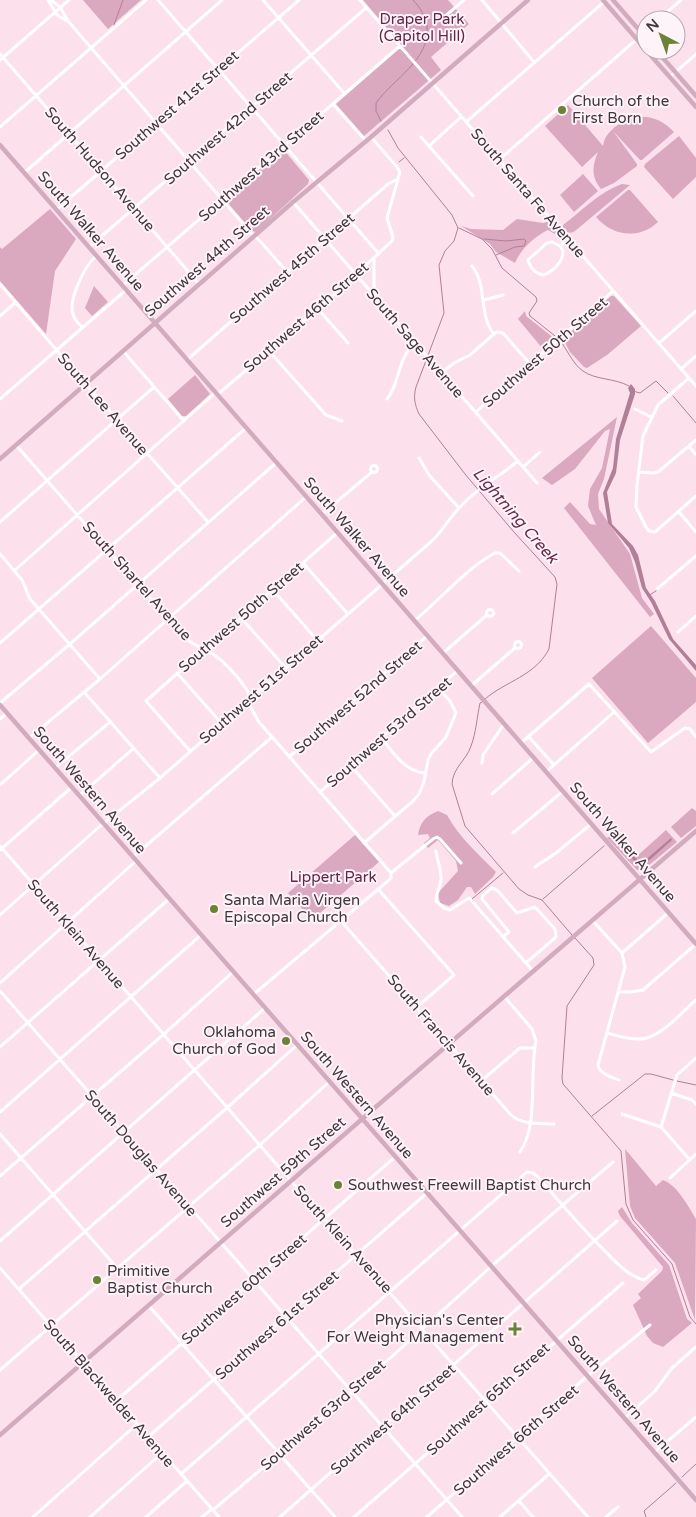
<svg xmlns="http://www.w3.org/2000/svg" width="696" height="1517" viewBox="0 0 696 1517" font-family="'Varela Round',sans-serif">
<style>
.green{fill:#daa8bf}
.water{fill:#b17f97}
.lines{fill:none;stroke-linecap:round;stroke-linejoin:round}
.stream{stroke:#b17f97;stroke-width:1}
.minor{stroke:#fff;stroke-width:3}
.major{stroke:#d2acbe;stroke-width:4.5}
.poi-dot{fill:#6b8335;stroke:#fef3f8;stroke-width:2}
.labels{text-anchor:middle;stroke-width:4;stroke-linejoin:round;paint-order:stroke}
.park-label{font-size:15px;fill:#622445;stroke:#fef3f8}
.poi-label{font-size:15px;fill:#40363b;stroke:#fef3f8;text-anchor:start}
.street-label{font-size:15px;fill:#40363b;stroke:#fef3f8}
.water-label{font-size:16px;font-style:italic;fill:#68294b;stroke:#fef3f8}
</style>
<rect width="100%" height="100%" fill="#fce1ed"/>
<path class="green" d="M83,0H141L108,29Z
M363,0H448L469,24L431,57L441,70L364,136L336,104L402,46Z
M568,105L603,146C604,138 608,133 615,127C634,112 657,113 674,132L642,160H640L613,131L637,164V166L614,183L601,189C591,177 592,166 598,152L582,167L545,126Z
M679,136L696,158V177L673,199L644,167L645,164Z
M283,149L309,180L308,184L256,232L252,231L227,202V199L260,168Z
M583,174L598,191L574,212L560,195Z
M622,184L630,185L575,231C570,234 567,233 563,228V225C583,210 599,192 622,184Z
M628,190H630L658,222C639,240 612,236 596,217Z
M50,209L76,239L55,271L46,334L0,281V247L2,249Z
M517,219L543,223L550,221L556,228L557,232L555,234L548,230C535,236 520,250 515,263L496,252L490,244L461,226L471,229L503,230Z
M94,286L108,302L92,316L85,308Z
M611,296H614L641,326L607,355L587,368L584,367L570,352L563,339Z
M525,311L526,316L555,339L543,349L518,319Z
M195,375L210,394L186,416H182L168,399Z
M617,417L604,479L598,494L599,509L630,554L642,598L654,614L650,617L564,508L570,502L590,524L596,525L588,506L590,489L602,468L610,429L605,431L575,469L552,485L542,478Z
M651,626L696,678V702L648,743L592,678Z
M692,808L696,811V826L681,838L671,827Z
M438,811L447,815C459,837 478,854 496,872L493,877L475,894L471,887H467L458,900L449,906L440,903L438,893L458,871L456,861L438,840L428,848L424,843L430,838L428,834L418,835C420,822 426,816 438,811Z
M666,830L677,842L642,871L637,870L607,838L612,833H614L636,857Z
M355,835L379,862L312,920L288,893Z
M625,1149L656,1186L663,1180C678,1186 688,1206 696,1219L695,1320L675,1263L635,1218L630,1206Z
M622,1207L632,1223L669,1265L687,1319L692,1323L663,1347L653,1343L647,1336L633,1305L641,1298L638,1294L662,1271L663,1267L620,1216L618,1211Z"/>
<path class="water" d="M631,384L635,389V394L620,440L616,473L607,492L612,524L633,546L638,555L646,588L655,601L673,639L696,665V671L669,639L651,602L642,588L635,562L629,548L608,523L603,493L613,468L616,439L630,393L628,388Z
M611,835L616,836L639,862L642,863L671,838L672,840L644,865L639,866L614,839L610,838Z"/>
<g class="lines">
<path class="stream" d="M114,25L123,0
M381,121L376,111V103C393,79 430,60 427,27C426,17 420,7 413,0
M388,130L398,148L452,215L458,228L454,241L445,251L439,265L444,313L416,387C413,398 415,405 419,414L465,474L513,531L555,577L557,584L549,649C535,676 506,681 485,699
M399,162L404,158
M459,228L482,239L492,249L502,268L536,297L537,301L529,313L530,316L555,336
M484,239L506,241L524,239L526,241L524,246L515,247L496,255
M562,343C568,352 574,365 583,371C595,380 615,378 629,386
M633,391L640,393L656,381L668,393
M673,396L696,423
M650,595L657,590
M482,702L480,703C477,717 476,733 471,746C466,761 453,767 452,784L465,826L519,889L528,895L542,900L572,935
M472,899L503,873
M543,899L604,846
M575,938L593,958L594,965L567,1006L562,1078L563,1084L621,1151L626,1204L633,1220L672,1264L690,1317L696,1324
M677,1081L696,1085
M592,1116L645,1074H651L673,1080
M682,1477L696,1464
M646,1517L644,1511L676,1483"/>
<path class="minor" d="M48,0L57,15L67,21
M51,0L60,7L68,21L251,233L260,241L288,273
M158,0L379,254
M263,0L344,93
M360,0L696,386
M482,0L534,62
M443,18L464,0
M658,20L681,0
M0,54L200,285
M0,60L69,0
M670,77L696,54
M333,104L366,141
M466,122L605,1
M0,127L146,0
M421,137L473,196
M429,146L461,117
M499,160L646,31
M24,173L222,0
M293,202L537,483
M56,210L299,0
M552,242L560,246L563,251C563,263 554,270 544,275C536,274 530,268 528,260L547,243Z
M560,246L568,239
M89,247L366,8
M472,266C488,286 478,315 494,334
M0,284L83,381L208,522
M122,286L400,46
M374,294V258
M484,300L503,295
M318,309L348,343
M0,316L16,302
M82,327C79,324 74,320 73,314C68,299 85,266 96,256
M494,334L497,332L503,333L531,365
M659,343L696,311
M123,351L184,421
M269,351L326,415L342,421
M187,360L388,184L398,179
M681,369L696,356
M441,373L454,363L470,355L494,334
M689,378L658,405L643,436L637,485L636,507L646,527L649,531L655,532L696,496
M217,395L318,309L392,241L393,237L387,218L400,172L397,167L371,137
M0,399L126,290
M387,399C401,382 396,360 415,343
M635,409L651,417
M476,412L613,291
M16,445L185,638C194,645 203,649 213,654C226,663 238,677 247,690L249,695L251,708L259,722L391,873
M689,446L696,455
M419,458L429,475L459,508
M370.5 469a3.5 3.5 0 1 1 7 0a3.5 3.5 0 1 1-7 0Z
M523,467L540,452
M639,472L653,473L658,472L696,440
M679,512L696,532
M321,515L372,472
M0,522L154,387
M0,554L22,580L30,599L100,679
M303,563L347,613
M14,571L215,393
M657,589L696,556
M273,590L317,640
M486.5 613a3.5 3.5 0 1 1 7 0a3.5 3.5 0 1 1-7 0Z
M241,618L286,668
M414,621C441,599 464,570 495,553H500L519,571
M678,632L696,616
M514.5 645a3.5 3.5 0 1 1 7 0a3.5 3.5 0 1 1-7 0Z
M0,643L246,428
M442,654L487,615
M177,673L222,724
M471,686L515,648
M84,692L160,778
M0,703L70,644L276,463
M0,719L7,713
M529,737L554,765
M29,738L100,679L306,497
M382,739C393,752 405,772 425,773
M521,743L589,684L651,752L685,728L690,729L696,737
M190,751L146,701L337,533
M289,757L427,636
M482,763L483,755L504,724
M350,765L395,816
M55,768L110,722
M546,772L614,712
M0,785L39,750
M320,792L457,671
M492,794L533,758
M79,796L134,748
M513,833L562,792
M364,843L413,801L419,794L424,782L428,760L431,754L446,737L456,713L450,701L438,688
M0,846L291,1181L588,1517
M0,850L72,787
M436,851C437,860 442,871 441,880C440,888 436,893 436,901L444,908L450,910L469,898L471,900L533,971
M133,857L272,737
M535,867L556,853L591,824
M378,889L454,975L417,1007
M0,915L99,827L160,778L433,540C444,529 451,515 463,504C479,487 500,476 518,461
M592,920L622,953L625,967L598,1065C600,1074 611,1077 619,1080
M341,921L511,1115C522,1125 540,1123 554,1124
M503,937L509,932L482,899L483,895L492,888L497,890L517,913L535,907L555,929L556,937L526,963
M622,953L668,913
M0,983L136,861
M0,991L462,1517
M618,992H630L643,990L696,944
M254,994L388,881L391,878V873L433,839L437,837L440,839L461,863
M504,996L532,1029L536,1041C529,1075 539,1125 520,1152
M607,1033C618,1036 630,1040 642,1039C661,1037 682,1012 696,1000
M0,1047L169,899
M481,1081L520,1048H534
M671,1093L692,1100L696,1104
M0,1112L201,935
M622,1114L661,1127L690,1160
M661,1127L677,1075L696,1058
M0,1134L117,1268
M0,1176L164,1034L233,972
M670,1178L696,1154
M0,1241L265,1008
M0,1268L219,1517
M19,1289L228,1107L297,1045
M149,1306L335,1517
M0,1370L261,1144L329,1082
M116,1401L395,1157
M625,1418L655,1391L672,1368L696,1347
M148,1437L427,1193
M655,1452L696,1417
M181,1474L527,1172L533,1173L538,1177C559,1201 579,1225 601,1247C614,1260 626,1275 644,1280L656,1270
M519,1501L533,1517
M213,1510L366,1380L495,1263L613,1162
M33,1517L137,1424
M90,1517L162,1453
M146,1517L187,1481
M202,1517L212,1509
M280,1517L617,1221
M354,1517L623,1283
M427,1517L592,1372L650,1325
M500,1517L549,1474
M606,1517L618,1507"/>
<path class="major" d="M603,0L646,50
M613,0L646,38
M646,50L696,107
M656,50L696,96
M0,145L696,944
M0,459L293,202L371,137L528,0
M0,705L696,1500
M0,1435L385,1099L696,831"/>
</g>
<g class="poi-dot">
<circle cx="562" cy="110" r="5"/>
<circle cx="214" cy="909" r="5"/>
<circle cx="286" cy="1041" r="5"/>
<circle cx="338" cy="1185" r="5"/>
<circle cx="97" cy="1280" r="5"/>
<path d="M512.5 1321.5h5v5h5v5h-5v5h-5v-5h-5v-5h5z"/>
</g>
<g class="labels">
<g class="park-label">
<text x="422" y="24">Draper Park<tspan x="422" dy="17">(Capitol Hill)</tspan></text>
<text x="333" y="882">Lippert Park</text>
</g>
<g class="poi-label">
<text x="572" y="106">Church of the<tspan x="572" dy="17">First Born</tspan></text>
<text x="224" y="905">Santa Maria Virgen<tspan x="224" dy="17">Episcopal Church</tspan></text>
<text x="276" y="1037" text-anchor="end">Oklahoma<tspan x="276" dy="17">Church of God</tspan></text>
<text x="348" y="1190">Southwest Freewill Baptist Church</text>
<text x="107" y="1276">Primitive<tspan x="107" dy="17">Baptist Church</tspan></text>
<text x="504" y="1325" text-anchor="end">Physician's Center<tspan x="504" dy="17">For Weight Management</tspan></text>
</g>
<g class="street-label">
<text transform="translate(177 105) rotate(-41)" y="5">Southwest 41st Street</text>
<text transform="translate(228 128) rotate(-41)" y="5">Southwest 42nd Street</text>
<text transform="translate(261 166) rotate(-41)" y="5">Southwest 43rd Street</text>
<text transform="translate(100 169) rotate(49)" y="5">South Hudson Avenue</text>
<text transform="translate(528 193) rotate(49)" y="5">South Santa Fe Avenue</text>
<text transform="translate(91 231) rotate(49)" y="5">South Walker Avenue</text>
<text transform="translate(207 261) rotate(-41)" y="5">Southwest 44th Street</text>
<text transform="translate(292 268) rotate(-41)" y="5">Southwest 45th Street</text>
<text transform="translate(306 317) rotate(-41)" y="5">Southwest 46th Street</text>
<text transform="translate(415 343) rotate(49)" y="5">South Sage Avenue</text>
<text transform="translate(545 352) rotate(-41)" y="5">Southwest 50th Street</text>
<text transform="translate(103 404) rotate(49)" y="5">South Lee Avenue</text>
<text transform="translate(357 537) rotate(49)" y="5">South Walker Avenue</text>
<text transform="translate(137 581) rotate(48)" y="5">South Shartel Avenue</text>
<text transform="translate(241 617) rotate(-41)" y="5">Southwest 50th Street</text>
<text transform="translate(261 689) rotate(-41)" y="5">Southwest 51st Street</text>
<text transform="translate(358 697) rotate(-41)" y="5">Southwest 52nd Street</text>
<text transform="translate(389 732) rotate(-41)" y="5">Southwest 53rd Street</text>
<text transform="translate(90 790) rotate(49)" y="5">South Western Avenue</text>
<text transform="translate(623 842) rotate(49)" y="5">South Walker Avenue</text>
<text transform="translate(76 934) rotate(49)" y="5">South Klein Avenue</text>
<text transform="translate(441 1035) rotate(49)" y="5">South Francis Avenue</text>
<text transform="translate(357 1095) rotate(49)" y="5">South Western Avenue</text>
<text transform="translate(141 1153) rotate(49)" y="5">South Douglas Avenue</text>
<text transform="translate(283 1172) rotate(-41)" y="5">Southwest 59th Street</text>
<text transform="translate(343 1239) rotate(48)" y="5">South Klein Avenue</text>
<text transform="translate(244 1289) rotate(-41)" y="5">Southwest 60th Street</text>
<text transform="translate(277 1325) rotate(-41)" y="5">Southwest 61st Street</text>
<text transform="translate(109 1393) rotate(49)" y="5">South Blackwelder Avenue</text>
<text transform="translate(488 1399) rotate(-42)" y="5">Southwest 65th Street</text>
<text transform="translate(624 1399) rotate(49)" y="5">South Western Avenue</text>
<text transform="translate(323 1415) rotate(-41)" y="5">Southwest 63rd Street</text>
<text transform="translate(393 1419) rotate(-41)" y="5">Southwest 64th Street</text>
<text transform="translate(516 1440) rotate(-41)" y="5">Southwest 66th Street</text>
</g>
<g class="water-label">
<text transform="translate(516 515) rotate(49)" y="6">Lightning Creek</text>
</g>
</g>
<g transform="translate(661 35) rotate(319)"><circle r="24" fill="#fef3f8" stroke="#b2a7ac"/>
<path d="M0-4L9 19L0 12L-9 19Z" fill="#6b8335"/>
<text y="-8" font-size="14" font-weight="bold" text-anchor="middle" fill="#40363b">N</text>
</g>
</svg>
